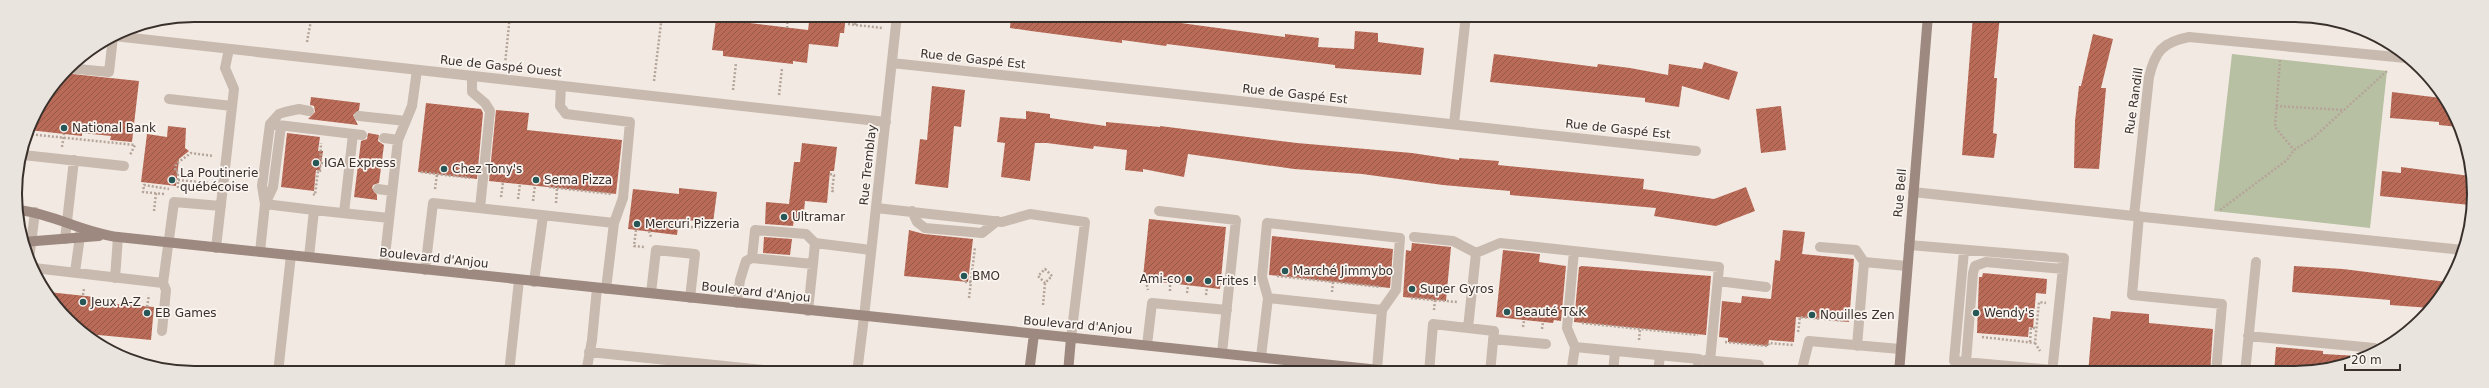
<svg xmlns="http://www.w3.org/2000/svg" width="2489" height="388" viewBox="0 0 2489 388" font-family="'DejaVu Sans',sans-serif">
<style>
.green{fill:#b8c0a3}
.building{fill:url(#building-hatch)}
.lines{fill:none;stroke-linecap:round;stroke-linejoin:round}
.path{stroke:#b5a499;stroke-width:2.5;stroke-dasharray:2 2;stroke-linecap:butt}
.lane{stroke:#c9baaf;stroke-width:10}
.street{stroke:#c9baaf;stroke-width:10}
.secondary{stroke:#9d8980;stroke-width:10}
.poi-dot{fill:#265656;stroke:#f9f4ef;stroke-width:1.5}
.labels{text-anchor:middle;stroke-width:3.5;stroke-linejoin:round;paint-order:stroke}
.street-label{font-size:12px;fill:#39302c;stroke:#f9f4ef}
.poi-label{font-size:12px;fill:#39302c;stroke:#f9f4ef;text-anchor:start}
.rim{fill:none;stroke:#39302c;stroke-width:2}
</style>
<defs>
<pattern id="building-hatch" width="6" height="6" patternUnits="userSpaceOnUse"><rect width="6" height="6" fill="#ba6b58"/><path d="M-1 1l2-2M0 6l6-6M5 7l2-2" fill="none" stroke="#985849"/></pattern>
</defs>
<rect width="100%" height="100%" fill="#f2eae2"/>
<path class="green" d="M2232,54L2387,71L2370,228L2214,211Z"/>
<path class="building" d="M810,15H846L844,33H840L838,47L809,44L807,63L793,61V64L723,56V51L712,50L716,19L808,30Z
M1011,15L1136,17L1285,37V34L1319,38L1318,47L1354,49L1355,31L1378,33V42L1424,48L1421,75L1335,68V65L1167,44L1166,46L1122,40V43L1031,31L1010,28Z
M1973,15H2000L1994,78H1997L1993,133L1997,134L1994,158L1962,155Z
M2093,34L2113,39L2101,88H2106L2099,169L2074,168L2075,121L2079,86H2081Z
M1494,54L1597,67L1598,64L1630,68L1668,75L1669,64L1702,69L1704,62L1738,72L1729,100L1682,86L1679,107L1645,102V98L1490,82Z
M63,73L139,81L132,142L110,140L111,136L82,133V136L29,130L33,115Z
M932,86L965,90L961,127L954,126L948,188L915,184L920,139L927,140Z
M2392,92L2441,98V96L2459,127L2439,125V122L2390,118Z
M311,97L360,103L359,110L353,115L358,125L308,119L315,112L314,106L310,105Z
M426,103L481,109L483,113L477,179L418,172Z
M1781,106L1786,150L1761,153L1756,109Z
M496,110L529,113L527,130L622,140L616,194L489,181Z
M1026,111L1050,114V118L1106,126V122L1160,127V126L1297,143L1412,153L1459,160V158L1499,161L1498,165L1644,179L1643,189L1714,199L1746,187L1755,211L1716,226L1654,216L1656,208L1510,195V191L1443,185L1362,174L1294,169L1188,154L1184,177L1143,169V172L1125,170L1127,150L1094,146L1093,149L1047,143H1035L1030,181L1001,177L1005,143L997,142L1000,117L1026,119Z
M168,126L186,128L185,148L189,151L179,159L176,186L141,182L147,134L167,137Z
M287,133L320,137L318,151H323L320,171L316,170L314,191L281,187Z
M368,133L379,135L378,141L384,145L379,183L373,185L372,188L377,195V200L354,197L361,141L367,139Z
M802,143L837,147L834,171H830L827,203L805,201L803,221L794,220L793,226L765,224L766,202L789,204L794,162H800Z
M2401,167L2470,176V205L2380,196L2382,171L2401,173Z
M679,188L717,192L713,223L679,219L677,235L628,229L633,189L679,194Z
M1149,219L1226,227L1220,289L1160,282L1161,278L1143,277Z
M909,230L924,234L973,239L968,282L904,276Z
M1783,230L1805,232L1802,254L1854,259L1849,322L1796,317L1794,342L1769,340L1768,346L1728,342V338L1719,337L1722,301L1741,303L1742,296L1771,299L1775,260L1780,261Z
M1272,236L1393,249L1390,288L1269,275Z
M764,237L792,239L790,255L763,253Z
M1412,243L1451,247L1446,301L1403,297L1406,250L1411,251Z
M1503,250L1540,254L1539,262L1566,266L1561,321L1554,320L1553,323L1496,317Z
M1582,266L1711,276L1706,335L1574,322L1579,267Z
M2294,266L2343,269L2447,282L2430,308L2390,305V300L2292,292Z
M1983,273L2047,279L2046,294L2036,293L2033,328L2029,327L2028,337L1977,333L1979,277H1982Z
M48,292L95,297L94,302L154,307L151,340L88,334L60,312Z
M2111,311L2149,314V323L2213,329L2210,373H2088L2093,317L2110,319Z
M2276,347L2323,351V354L2359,356V359L2307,373H2274Z"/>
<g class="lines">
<path class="path" d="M788,19L809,22
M365,21V15
M741,22V15
M848,24L882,28
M855,25L857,15
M787,28L788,15
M307,42L312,15
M2280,60L2275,127L2294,150
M505,64L510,15
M654,81L662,15
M733,90L736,63
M779,95L782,68
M2276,106L2344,110
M28,134L135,145L130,155
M62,147L64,134
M321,163L337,165
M421,172L470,178
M830,174L834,175L832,191H835
M178,180V172L175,171L176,164L191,153L214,156
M549,187L611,194
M178,188V180L209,183
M435,189L437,174
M164,194L143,192L144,185L169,189
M313,194L315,195L318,171H320L321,143
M501,197L503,182
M518,199L520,184
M533,201L535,185
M556,203L557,188
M2220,210L2287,160L2294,150L2313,138L2387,71
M154,211L156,193
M681,219L682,226L698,228L709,223
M636,230L634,246L644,247
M649,231L651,237
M1277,276L1381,287
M1145,277L1148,290
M965,282H971
M1170,291V283
M1332,292L1333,282
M1187,293L1188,285
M83,295L84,288
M1206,295L1207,287
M969,298L975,247
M1411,298L1457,302
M1043,305L1045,283L1052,276L1045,269L1038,276L1045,283
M147,307L149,295
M1434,310L1435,300
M1582,323L1698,335
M1523,327L1524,320
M1542,329L1543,322
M1798,332L1800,317L1845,321
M1982,337L2035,343L2039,302L2046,303
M1639,340L1640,329
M1725,342L1768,346L1769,343L1793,345
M2030,342L2031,328H2037
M2035,343L2040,351
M1930,373L1942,366"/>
<path class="lane" d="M67,68L109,72L113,37
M472,76V92L485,103L490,111L480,208
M561,86L560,106L566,114L630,122L623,198L614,223
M169,99L232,106
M359,116L406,121
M270,124L362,135
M384,138L398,140
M23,155L124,166
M378,189L392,191
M265,204L273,187L281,126
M265,204L314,210
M876,208L1002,222L1030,214L1085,222L1071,338
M912,211L917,222L925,228L982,233L997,221
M1159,211L1236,220L1222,353
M344,213L353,134
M2139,216L2132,295L2222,304L2216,373
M1414,237L1453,241L1476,253L1500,243L1719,267L1710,361
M65,239L74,160
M1909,245L2064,258L2052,373
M1820,247L1856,250L1864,262
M216,248L234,89L225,68L229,49
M1574,251L1567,328L1575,347
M1964,251L1954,361L2053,370
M260,252L265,204L262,186L270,124L279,114L285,112L299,109L309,111
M309,257L314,210L389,218
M752,258L755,230L806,234L815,243
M29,260L35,212
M813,264L815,243L871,250
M384,265L398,140L412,106L417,70
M34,268L163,283L174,202L221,206
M425,270L433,203L614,223L606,289
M75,272L81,229
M115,278L118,237
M1718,281L1766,287
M534,282L543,216
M651,293L656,250L695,254L690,298
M1268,298L1262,277L1267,223L1400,238L1396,290L1382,310
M737,303L740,280L746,261L752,258L813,264L808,311
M1468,328L1476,253
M162,331L166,290L163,283
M2248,336L2374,348L2379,351
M1493,339L1546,344
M1147,345L1152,303L1227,310
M1857,346L1864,262L1907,266
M589,352L794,373
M1261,357L1268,298L1382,310L1377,369
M1705,360L1759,365
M1966,362L1973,273L1975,266L1986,262L2063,269
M278,373L291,255
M509,373L519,280
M586,373L592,340L597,288
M857,373L864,317
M1429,373L1433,324L1494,331L1490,373
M1571,373L1575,347L1699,359L1697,373
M1613,373L1615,351
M1658,373L1660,355
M1801,373L1809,341L1900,349
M2245,373L2256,262"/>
<path class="street" d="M114,36L886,122
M2406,58L2189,37C2162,42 2155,52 2149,77L2134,216L2463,250
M892,63L1696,151
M1454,124L1466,15
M1913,192L2134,216
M864,317L897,15"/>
<path class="secondary" d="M19,210C54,214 84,233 118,237L1408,373
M23,242L99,236
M1029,373L1034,334
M1068,373L1071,338
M1899,373L1928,15"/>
</g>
<g class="poi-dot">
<circle cx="64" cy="128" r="4"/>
<circle cx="316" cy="163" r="4"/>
<circle cx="444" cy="169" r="4"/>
<circle cx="172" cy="180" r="4"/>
<circle cx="536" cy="180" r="4"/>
<circle cx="784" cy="217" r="4"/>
<circle cx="637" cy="224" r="4"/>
<circle cx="1285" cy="271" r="4"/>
<circle cx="964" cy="276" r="4"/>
<circle cx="1189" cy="279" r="4"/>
<circle cx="1208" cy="281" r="4"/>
<circle cx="1412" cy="289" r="4"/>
<circle cx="83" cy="302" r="4"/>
<circle cx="1507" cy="312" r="4"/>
<circle cx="147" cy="313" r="4"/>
<circle cx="1976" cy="313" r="4"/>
<circle cx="1812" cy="315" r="4"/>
</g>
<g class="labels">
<g class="street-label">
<text transform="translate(973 59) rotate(6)" y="4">Rue de Gaspé Est</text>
<text transform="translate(501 66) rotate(6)" y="4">Rue de Gaspé Ouest</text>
<text transform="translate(1295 94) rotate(6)" y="4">Rue de Gaspé Est</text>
<text transform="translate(2134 101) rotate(-82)" y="4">Rue Randill</text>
<text transform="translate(1618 129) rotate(6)" y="4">Rue de Gaspé Est</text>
<text transform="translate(868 165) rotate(-84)" y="4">Rue Tremblay</text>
<text transform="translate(1900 193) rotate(-85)" y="4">Rue Bell</text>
<text transform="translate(434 258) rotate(6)" y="4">Boulevard d'Anjou</text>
<text transform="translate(756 292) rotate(6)" y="4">Boulevard d'Anjou</text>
<text transform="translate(1078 325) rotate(5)" y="4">Boulevard d'Anjou</text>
</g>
<g class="poi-label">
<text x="72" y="132">National Bank</text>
<text x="324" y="167">IGA Express</text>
<text x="452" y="173">Chez Tony's</text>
<text x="180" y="177">La Poutinerie<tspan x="180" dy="14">québécoise</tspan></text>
<text x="544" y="184">Sema Pizza</text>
<text x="792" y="221">Ultramar</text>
<text x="645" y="228">Mercuri Pizzeria</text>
<text x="1293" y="275">Marché Jimmybo</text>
<text x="972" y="280">BMO</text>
<text x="1181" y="283" text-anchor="end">Ami-co</text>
<text x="1216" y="285">Frites !</text>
<text x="1420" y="293">Super Gyros</text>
<text x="91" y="306">Jeux A-Z</text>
<text x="1515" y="316">Beauté T&amp;K</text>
<text x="155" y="317">EB Games</text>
<text x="1984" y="317">Wendy's</text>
<text x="1820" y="319">Nouilles Zen</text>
</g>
</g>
<path d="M0 0H2489V388H0ZM194 22H2295A172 172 0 0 1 2467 194V194A172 172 0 0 1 2295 366H194A172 172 0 0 1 22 194V194A172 172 0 0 1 194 22Z" fill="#eae4df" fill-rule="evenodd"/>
<path class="rim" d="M194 22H2295A172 172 0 0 1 2467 194V194A172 172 0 0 1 2295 366H194A172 172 0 0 1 22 194V194A172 172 0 0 1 194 22Z"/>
<path d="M2345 364v6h55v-6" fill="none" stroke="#39302c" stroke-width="2"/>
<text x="2351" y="364" font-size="12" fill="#39302c" stroke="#f9f4ef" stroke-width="3" paint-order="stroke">20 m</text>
</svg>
